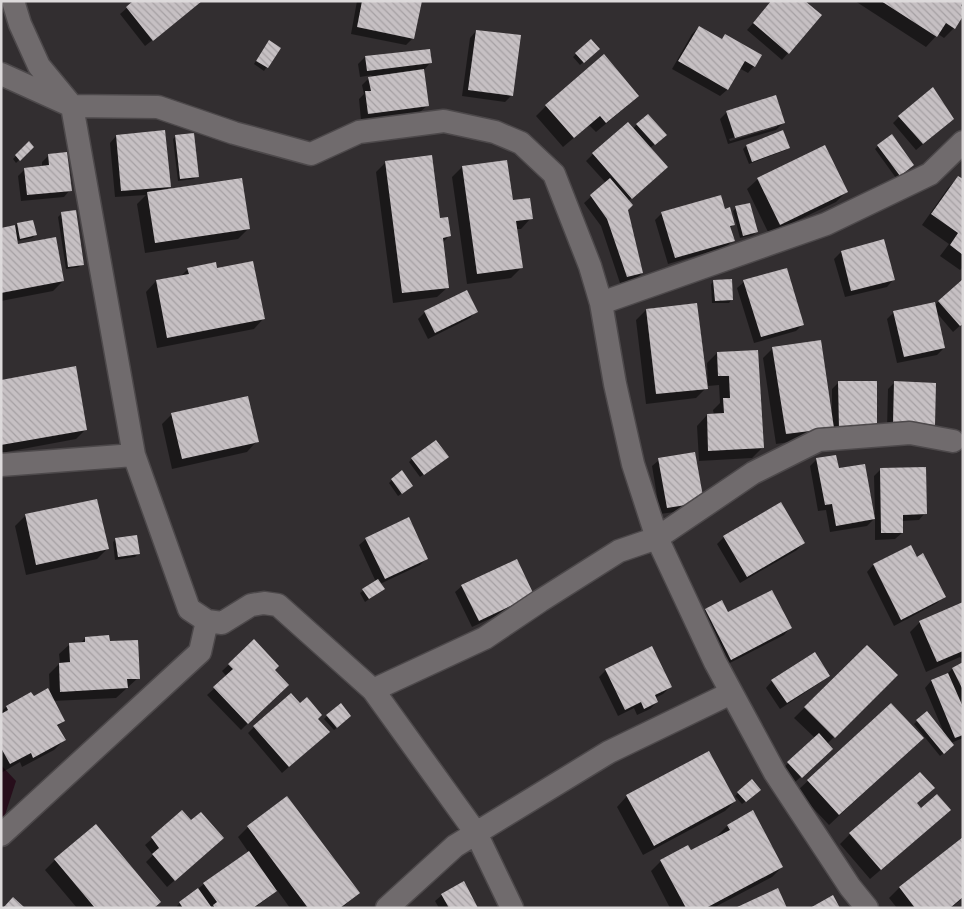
<svg xmlns="http://www.w3.org/2000/svg" width="964" height="909" viewBox="0 0 964 909" font-family="Mulish,sans-serif">
<style>
.water{fill:#270e1b}
.shadow{fill:#0007;fill-rule:evenodd}
.building{fill:url(#building-back-hatch)}
.lines{fill:none;stroke-linecap:round;stroke-linejoin:round}
.minor-casing{stroke:#4d494b;stroke-width:25}
.minor{stroke:#706b6d;stroke-width:22}
</style>
<defs>
<pattern id="building-back-hatch" width="6" height="6" patternUnits="userSpaceOnUse" patternTransform="scale(1.25)"><rect width="6" height="6" fill="#c6c0c3"/><path d="M-1 5l2 2M0 0l6 6M5-1l2 2" fill="none" stroke="#a5a0a3"/></pattern>
</defs>
<rect width="100%" height="100%" fill="#322e30"/>
<path class="water" d="M1,765L16,781L4,818H1Z"/>
<path class="shadow" d="M135,1H202L145,46L120,14Z
M357,1H420L413,38L406,45L351,34Z
M772,1L788,53L782,60L747,30Z
M855,1H962L954,28L944,38L938,34L926,47Z
M699,27L721,40L725,35L754,66L748,73L739,68L727,90L720,96L672,69L692,34Z
M476,31L512,95L505,102L462,96L470,38Z
M590,41L595,52L580,65L573,57Z
M266,45L279,48L264,71L254,64Z
M365,57L430,63L424,70L427,106L420,112L361,120L359,99L364,94L362,85L372,75L360,77L358,64Z
M546,106H627L596,132L589,125L563,147L536,116Z
M727,112L783,123L776,130L728,144L720,119ZM777,124V127L730,141L729,139Z
M899,117L953,119L916,150L893,123Z
M637,124L662,138L650,148L659,174L628,201L627,211L642,273L635,280L620,283L601,226L584,203L606,183L586,161L593,154L633,129Z
M783,132L789,147L786,150L749,164L743,149L746,146Z
M116,136L170,186L165,191L249,228L238,239L145,253L137,204L146,195L115,197L110,143Z
M176,136L197,176L194,179L178,181L173,139Z
M29,143L33,147L16,163L13,159Z
M878,146L910,168L896,178L875,149Z
M49,155L70,190L64,197L21,201L18,176L25,169L42,167V162Z
M506,161L512,202L531,218L521,229H516L521,268L511,278L467,284L452,177L462,167Z
M386,162L439,219L449,236L442,243L448,287L437,297L393,303L376,172Z
M958,178L963,181V267L960,270L940,256L949,244L922,225L948,188Z
M758,179L846,192L836,202L769,234L747,189Z
M736,208L757,231L753,235L740,238L733,211Z
M724,210L734,224L730,228L733,240L726,247L668,264L655,220L662,213Z
M61,214L82,264L79,267L66,269L58,217Z
M17,224L35,235L32,238L17,241V245L63,281L53,291L1,301V229L15,226Z
M883,241L893,280L887,287L845,297L834,259L841,252Z
M188,269L264,318L254,329L157,348L146,292L156,281L181,276Z
M714,281L732,299L729,303H712L711,284Z
M744,282L803,324L796,331L754,343L737,288Z
M939,301L963,323L953,332L936,312L944,348L937,355L897,363L887,319L894,312L934,306Z
M646,310L706,388L696,398L646,404L636,320Z
M476,311L470,318L428,339L418,319L425,312Z
M773,348L831,414H832V389L839,382L876,429L776,444L763,358Z
M757,351L762,448L752,458L699,461L697,426L707,415H714L713,410L720,403L719,385L708,386L707,363L717,353Z
M1,381L86,429L76,439L1,453Z
M895,382L933,424L927,431L887,429L888,389Z
M172,414L257,441L247,452L172,469L162,424Z
M412,459L444,460L420,477L409,462Z
M817,459L838,470L873,516H875L874,476L880,470L925,513L919,520L902,521V533L895,539L875,540V518L867,526L830,532L826,510L818,511L810,466Z
M659,460L696,509L660,514L652,466Z
M392,480L409,489L398,496L389,483Z
M26,515L107,549L97,559L26,575L15,526Z
M724,537L803,543L797,550L740,583L717,544Z
M116,539L138,554L135,557L115,560L113,542Z
M366,539L427,558L420,565L380,584L383,589L365,602L360,593L376,582L359,545Z
M910,547L916,558L944,596L937,603L894,626L867,572L873,565Z
M462,586L526,602L472,627L455,592Z
M722,602L728,614L790,628L784,635L724,666L699,617L705,610Z
M963,604V660L960,657L926,672L910,632L920,622Z
M85,638L109,642L138,678L116,698L53,701L64,720L57,727L64,740L54,750L22,767L20,762L1,773V712L6,707L31,694L33,698L50,695L49,674L60,663L59,654L70,644H80Z
M254,641L273,670L287,685L241,730L207,695L227,677L222,671Z
M867,646L896,675L827,744L825,755L794,783L782,769L815,738L794,718Z
M963,664V738L951,743L950,748L940,756L914,724L917,721L944,733L925,688L931,681L946,675L952,669Z
M606,670L670,687L663,694L655,698L657,702L650,709L637,715L634,708L618,716L599,677Z
M828,675L821,682L780,709L766,688L772,681Z
M891,704L912,748L829,825L797,791Z
M327,716L347,719L334,730L324,719Z
M317,719L322,738L282,773L248,733L254,727Z
M738,793H756L742,804L735,796Z
M627,796L735,801L725,811L643,855L617,807Z
M287,798L358,893L342,908H290L277,890L269,897L254,908H178L177,906L180,903L204,884L249,853L238,837L248,827Z
M923,798L916,804L921,810L939,820L870,879L840,844L850,834Z
M182,812L190,822L216,845L167,887L146,862L153,855L145,845Z
M727,826L782,867L772,877L713,908H670L651,871L661,861L690,852L718,838L717,836Z
M963,839V898L951,908H897L889,898L899,888Z
M55,860L153,908H77L45,870Z
M442,895L477,908H439L435,901Z"/>
<path class="building" d="M133,1H202L153,41L126,7Z
M362,1H422L414,39L357,27Z
M771,1H805L822,15L789,54L753,23Z
M881,1H963L961,6L963,7V16L955,29L946,23L937,37Z
M699,26L722,39L725,34L762,55L755,67L745,61L728,90L678,61Z
M476,30L521,35L513,96L468,90Z
M591,39L600,49L584,63L575,53Z
M269,40L281,48L268,68L256,61Z
M430,49L432,63L367,71L365,56Z
M604,54L639,96L606,123L600,116L574,138L545,105Z
M424,69L429,106L368,114L365,91H371L368,77Z
M933,87L954,119L923,144L898,116Z
M776,95L785,123L735,138L726,111Z
M648,114L667,135L655,145L636,124Z
M628,122L668,167L632,199L592,153Z
M165,130L171,187L121,191L116,135Z
M783,130L790,148L752,162L746,145Z
M194,133L199,177L180,179L175,135Z
M892,134L914,165L900,176L877,145Z
M29,141L34,147L20,161L15,155Z
M825,145L848,192L780,225L757,178Z
M67,152L72,191L27,195L24,168L49,165L48,154Z
M432,155L440,218L448,217L451,236L443,238L449,288L402,293L385,161Z
M507,160L513,200L530,198L533,219L516,221L523,268L477,274L462,166Z
M958,176L963,179V255L950,245L958,233L931,214Z
M242,178L250,229L155,243L147,192Z
M610,178L633,205L628,210L643,273L627,277L607,219L590,195Z
M721,195L725,209L730,207L735,225L730,226L735,241L675,258L661,212Z
M750,203L758,232L743,236L735,206Z
M76,210L84,265L68,267L61,212Z
M33,220L37,235L20,239L17,223Z
M15,225L18,244L56,237L64,281L1,293V228Z
M884,239L895,280L851,291L841,251Z
M253,261L265,319L167,338L156,280L189,274L187,268L216,262L217,268Z
M787,268L804,325L761,337L743,280Z
M732,279L733,300L715,301L713,280Z
M963,279V324L960,326L938,301Z
M467,290L478,312L435,333L424,311Z
M935,302L945,348L904,357L893,311Z
M697,303L708,389L656,394L646,309Z
M821,340L834,428L786,434L772,347Z
M758,350L764,448L708,451L707,414L724,413L723,398H730L729,376H718L717,352Z
M76,366L87,430L1,445V380Z
M838,381H877V429H839Z
M894,381L936,383L935,425L893,423Z
M248,396L259,442L182,459L171,413Z
M436,440L449,457L424,475L411,458Z
M695,452L704,502L667,508L658,458Z
M836,455L839,468L865,464L875,519L836,526L832,504L825,505L816,458Z
M926,467L927,514L903,515V533H881L880,468Z
M402,470L413,486L402,494L391,479Z
M97,499L109,549L36,565L25,514Z
M781,502L805,543L747,577L723,536Z
M409,517L428,559L385,579L365,538Z
M137,535L140,554L118,557L115,538Z
M911,545L917,557L923,553L946,597L901,620L873,564Z
M517,559L534,595L479,621L461,585Z
M378,579L385,589L369,599L362,589Z
M772,590L792,628L731,660L705,609L722,600L728,612Z
M963,602V651L937,662L919,621Z
M109,635L110,641L138,640L140,679H127L128,688L60,692L59,663L70,662L69,643L85,642V637Z
M254,639L279,666L275,670L289,685L248,724L213,687L233,669L228,664Z
M867,645L898,675L835,738L804,707Z
M652,646L672,687L655,695L658,702L644,709L641,702L625,710L605,669Z
M815,652L830,676L787,703L771,680Z
M963,662V690L952,668Z
M948,673L963,707V735L955,738L931,680Z
M48,688L65,721L57,725L66,740L33,758L31,753L10,764L1,748V714L8,710L6,706L31,692L34,696Z
M291,693L300,703L307,697L322,715L318,719L330,732L289,767L253,726Z
M341,703L351,716L337,728L326,715Z
M891,703L924,738L839,815L807,780Z
M927,711L954,745L944,754L916,720Z
M819,733L833,749L802,778L787,762Z
M709,751L736,801L654,846L626,795Z
M920,772L935,788L917,803L921,808L937,794L951,810L881,870L849,833Z
M752,779L761,790L746,802L737,792Z
M287,796L360,893L340,908H308L247,826Z
M182,810L191,820L201,812L224,838L175,881L152,854L159,848L151,837Z
M753,810L783,867L706,908H686L660,860L688,845L691,850L730,830L727,825Z
M96,824L161,902L154,908H95L54,859Z
M963,837V897L950,908H915L899,887Z
M249,851L277,891L253,908H215L213,905L217,902L203,883Z
M464,881L478,908H449L441,894Z
M198,888L212,908H183L179,902Z
M778,888L787,908H735Z
M833,895L840,908H810Z
M13,897L25,908H3Z"/>
<g class="lines">
<defs>
<path id="minor" d="M13,1L20,24L39,66L72,106L158,107L234,133L311,154L359,132L444,121L495,132L521,143L554,174L590,266L601,303L615,384L633,464L657,538L715,662L775,773L850,887L867,908
M1,74L72,106L134,455L189,609L207,621L222,623L251,605L264,603L278,605L373,690L476,833L512,908
M601,303L826,224L930,174L963,142
M1,465L134,455
M373,690L485,638L540,601L619,551L657,538L753,473L819,440L910,433L953,441
M1,835L200,652L207,621
M387,908L455,846L609,752L731,693"/>
</defs>
<use href="#minor" class="minor-casing"/>
<use href="#minor" class="minor"/>
</g>
<rect width="964" height="909" fill="none" stroke="#dddadb" stroke-width="5"/>
</svg>
